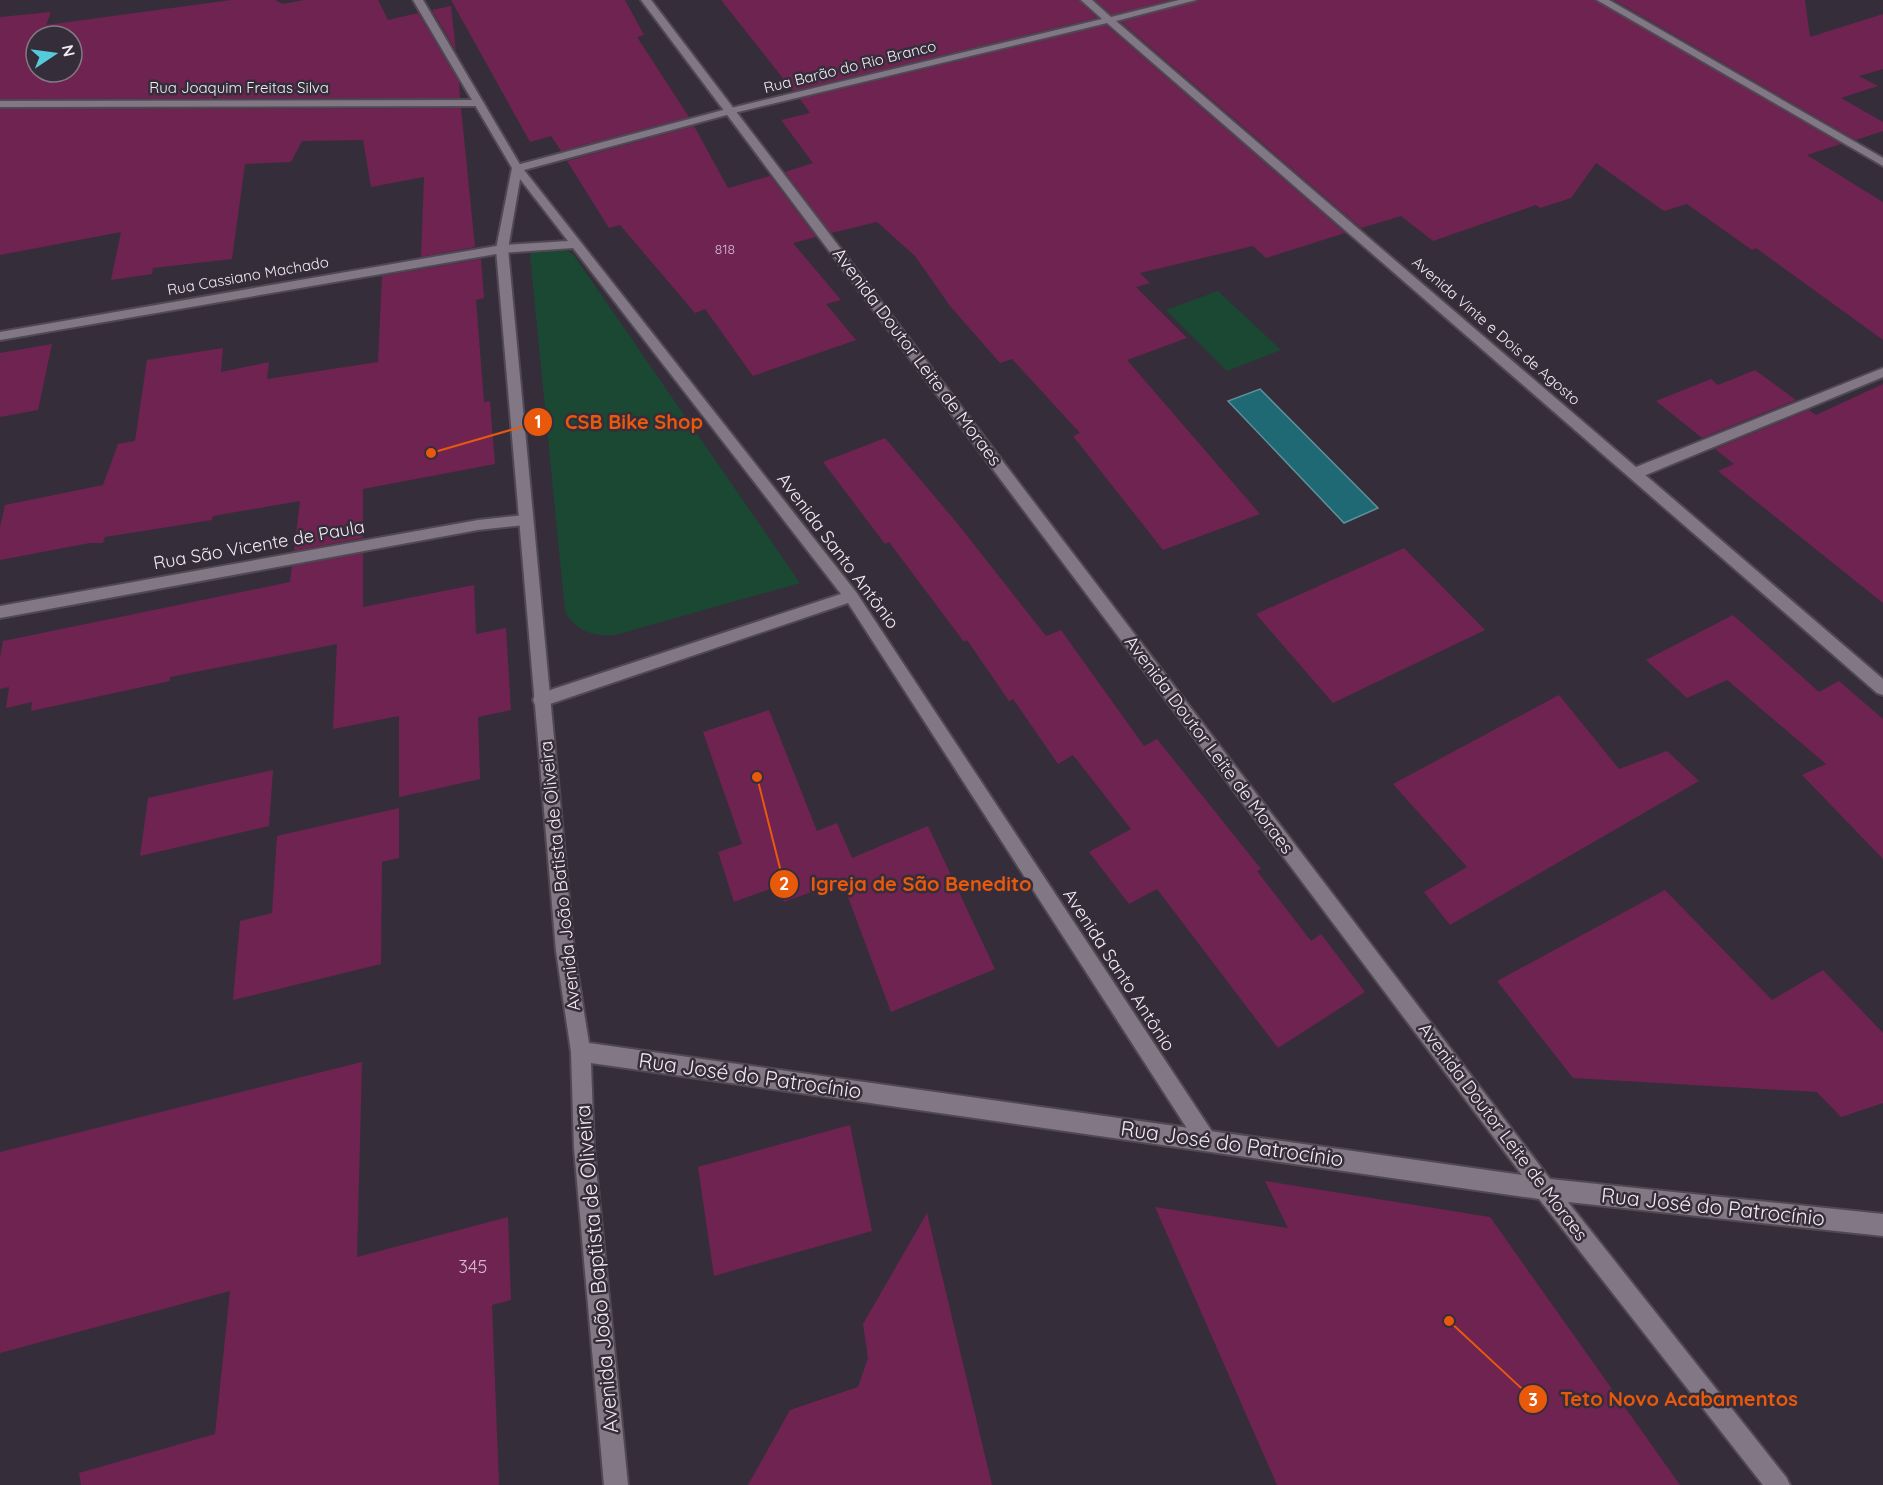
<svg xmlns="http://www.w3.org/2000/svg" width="1883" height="1485" viewBox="0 0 1883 1485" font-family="Quicksand,sans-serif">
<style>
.green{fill:#1a4832}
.water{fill:#1f6974;stroke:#5e909a;stroke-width:1.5}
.building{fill:#6f2351;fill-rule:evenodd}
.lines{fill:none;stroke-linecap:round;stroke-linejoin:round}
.service-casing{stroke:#504954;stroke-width:4}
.minor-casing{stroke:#504954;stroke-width:4}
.tertiary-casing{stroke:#504954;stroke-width:4}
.service{fill:#817785;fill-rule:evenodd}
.minor{fill:#817785;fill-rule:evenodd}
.tertiary{fill:#817785;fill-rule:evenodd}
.labels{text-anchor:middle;stroke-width:5;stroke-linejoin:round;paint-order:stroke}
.far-number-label{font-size:14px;fill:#d0bacb}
.far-street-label{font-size:15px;fill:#f1ecf4;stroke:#362d3a}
.street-label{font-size:18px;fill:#f1ecf4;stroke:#362d3a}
.near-number-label{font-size:18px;fill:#d0bacb}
.near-street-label{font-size:21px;fill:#f1ecf4;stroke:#362d3a}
.leader{fill:none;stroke:#e8590c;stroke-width:2}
.callout-dot{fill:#e8590c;stroke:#362d3a;stroke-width:2}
.mark-label{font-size:18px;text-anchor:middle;font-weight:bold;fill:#fff}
.callout-label{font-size:20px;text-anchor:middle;font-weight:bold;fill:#e8590c;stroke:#362d3a;stroke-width:5;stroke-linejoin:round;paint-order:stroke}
</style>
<rect width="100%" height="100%" fill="#362d3a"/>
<path class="green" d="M560,247L573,254L800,583L615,635C595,637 575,631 565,611L530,255L535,250Z
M1218,291L1281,350L1227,371L1166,310Z"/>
<path class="water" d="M1260,389L1378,508L1344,523L1228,401Z"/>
<path class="building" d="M231,0H275L283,4L304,0H378L388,20L418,13L459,82L460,98L0,99V17L51,12L46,25ZM36,36H72V72H36Z
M451,0H625L644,35L637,37L689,117L561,151L551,136L530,142Z
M721,0H1079L1097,18L793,91Z
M1095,0H1170L1112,15Z
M1198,0H1595L1841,144L1807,155L1883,202V340L1756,248L1752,250L1687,204L1664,211L1596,163L1571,198L1540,208L1536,205L1433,241L1401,216L1361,228L1121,22Z
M1614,0H1805L1810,37L1883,14V69L1859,76L1878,86L1841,98L1883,122V131L1856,140Z
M451,6L456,51L432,10Z
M1106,25L1345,233L1266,258L1253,246L1140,273L1150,283L1136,287L1187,338L1127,360L1260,514L1163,550L1073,436L1080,433L1012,359L1000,363L950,306L915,256L877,222L831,233L785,172L813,163L781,120L810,113L800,99Z
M461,108L475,247L421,257L424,177L371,187L363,140L302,141L291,162L245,164L232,259L153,268L152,274L111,280L121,232L0,255V109Z
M694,126L728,188L770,176L816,237L793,243L841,300L826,304L856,340L753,376L705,309L695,313L620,225L609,228L567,161Z
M481,259L484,298L476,300L484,402L490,401L495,464L363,489V538L294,551L300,501L213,516L212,520L105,537L103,543H90L0,560V527L5,505L103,485L118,444L135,441L147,360L223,348L221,372L269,362L267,379L378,362L382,276Z
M52,344L38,410L0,417V353Z
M1755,370L1796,400L1702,438L1656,401L1711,379L1718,385Z
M1883,384V603L1718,471L1734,464L1715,449L1809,410L1816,415Z
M885,438L957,523L1046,636L1061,630L1144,746L1157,739L1261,869L1257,871L1311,941L1321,934L1365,992L1278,1048L1157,889L1129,904L1089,852L1131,829L1073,755L1058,764L1013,699L1009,701L967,640L964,642L889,542L885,544L823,462Z
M1404,548L1485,630L1333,703L1256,614Z
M363,553V607L474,585L476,634L506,628L511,710L478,717L480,779L399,797V716L333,729L337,644L170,677V681L31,711L32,702L6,708L9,687L0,689V658L3,641L290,582L292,566Z
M1733,615L1819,692L1839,681L1883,719V859L1802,775L1826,764L1727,680L1687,698L1646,660Z
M1559,695L1619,769L1667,751L1699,781L1450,925L1424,892L1467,867L1393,784Z
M769,710L817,831L837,823L852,858L928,826L995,969L891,1012L842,881L784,902L778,886L734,902L718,852L742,844L703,732Z
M273,770L269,826L140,856L148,798Z
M399,808V858L382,862L381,964L233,1000L240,921L272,913L277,836Z
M1665,890L1772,1000L1823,970L1883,1033V1103L1841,1117L1817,1092L1573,1078L1497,981Z
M362,1062L357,1257L508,1217L511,1300L492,1305L499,1485H81L79,1473L215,1434L230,1291L0,1353V1152Z
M850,1125L872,1231L714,1276L698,1167Z
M1265,1181L1490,1217L1680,1485H1277L1155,1207L1288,1228Z
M927,1213L992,1485H748L790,1410L858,1387L868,1358L863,1324Z"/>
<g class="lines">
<defs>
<path id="service" d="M1883,368V377L1641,477H1631L1629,473L1631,469Z"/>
<path id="minor" d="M1081,0H1092L1111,17L1179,0H1196L1116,21L1883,679V695L1877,693L1107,23L734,113L524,170L856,592L1213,1133L1216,1140L1213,1147L1206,1150L1199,1147L848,603L541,707L535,705L533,700L535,695L841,594L573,248L502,253L0,340V332L502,245L568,241L513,170V166L727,109L1102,19Z
M1597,0H1609L1883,158V166Z
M0,101L479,100L484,103L479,106L0,107Z
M525,515L532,520L525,525L478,530L0,618V606L478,520Z"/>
<path id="tertiary" d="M413,0H423L522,168L508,249L574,951L589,1043L1522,1175L641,0H651L1550,1179L1883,1214V1236L1568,1202L1786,1477L1790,1485H1763L1539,1199L591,1063L594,1148L628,1485H604L574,1148L571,1052L556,951L496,249L512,168Z"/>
</defs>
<use href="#service" class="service-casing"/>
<use href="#minor" class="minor-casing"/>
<use href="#tertiary" class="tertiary-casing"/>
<use href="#service" class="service"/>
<use href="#minor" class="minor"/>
<use href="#tertiary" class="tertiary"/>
</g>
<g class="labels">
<g class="far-number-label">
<text x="725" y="254">818</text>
</g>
<g class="far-street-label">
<text transform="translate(850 67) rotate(-14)" y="5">Rua Barão do Rio Branco</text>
<text x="239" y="93">Rua Joaquim Freitas Silva</text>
<text transform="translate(248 276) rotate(-10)" y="5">Rua Cassiano Machado</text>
<text transform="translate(1496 331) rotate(41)" y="5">Avenida Vinte e Dois de Agosto</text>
</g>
<g class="street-label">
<text transform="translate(917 357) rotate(53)" y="6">Avenida Doutor Leite de Moraes</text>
<text transform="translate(259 545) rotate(-10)" y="6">Rua São Vicente de Paula</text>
<text transform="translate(838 551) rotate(53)" y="6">Avenida Santo Antônio</text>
<text transform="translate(1209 745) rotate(53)" y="6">Avenida Doutor Leite de Moraes</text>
<text transform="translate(560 876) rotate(-96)" y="6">Avenida João Batista de Oliveira</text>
<text transform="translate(1119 970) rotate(57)" y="6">Avenida Santo Antônio</text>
<text transform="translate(1503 1132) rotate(53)" y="6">Avenida Doutor Leite de Moraes</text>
</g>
<g class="near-number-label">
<text x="473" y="1273">345</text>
</g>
<g class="near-street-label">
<text transform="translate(750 1076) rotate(8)" y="7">Rua José do Patrocínio</text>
<text transform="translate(1232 1144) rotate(8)" y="7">Rua José do Patrocínio</text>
<text transform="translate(1713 1207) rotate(6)" y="7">Rua José do Patrocínio</text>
<text transform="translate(597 1269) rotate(-95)" y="7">Avenida João Baptista de Oliveira</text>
</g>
</g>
<path class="leader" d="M431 453L538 422M757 777L784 884M1449 1321L1533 1399"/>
<g class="callout-dot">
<circle cx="431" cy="453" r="6"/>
<circle cx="757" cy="777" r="6"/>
<circle cx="1449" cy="1321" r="6"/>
<circle cx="538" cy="422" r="15"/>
<circle cx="784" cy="884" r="15"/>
<circle cx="1533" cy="1399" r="15"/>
</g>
<g class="mark-label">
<text x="538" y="428">1</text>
<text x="784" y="890">2</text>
<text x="1533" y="1406">3</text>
</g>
<g class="callout-label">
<text x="634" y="429">CSB Bike Shop</text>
<text x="921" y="891">Igreja de São Benedito</text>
<text x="1679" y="1406">Teto Novo Acabamentos</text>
</g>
<g transform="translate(54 54) rotate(77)"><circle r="28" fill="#362d3a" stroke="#817984" stroke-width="1.5"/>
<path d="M0-4.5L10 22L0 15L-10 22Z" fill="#53cbdb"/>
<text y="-9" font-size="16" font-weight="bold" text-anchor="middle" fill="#f1ecf4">N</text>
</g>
</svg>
